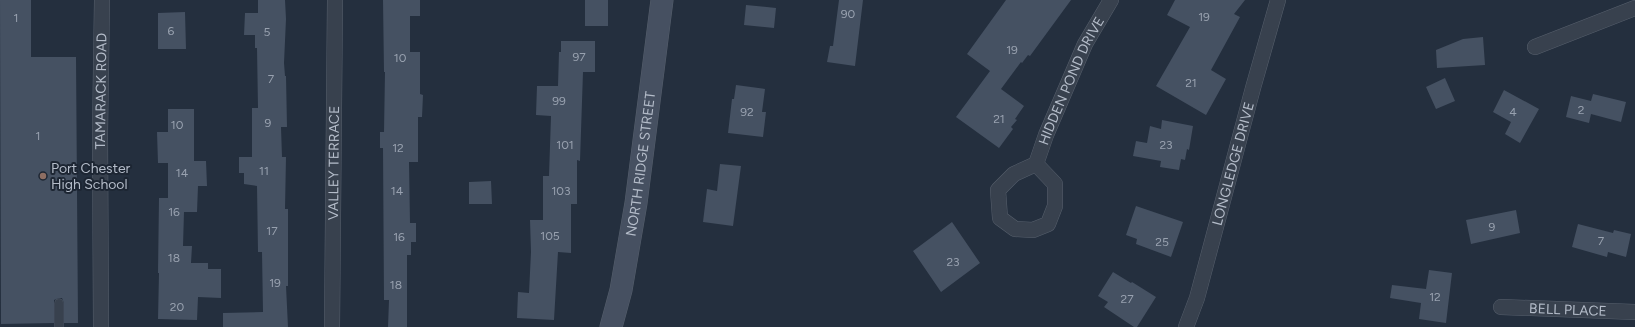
<svg xmlns="http://www.w3.org/2000/svg" width="1635" height="327" viewBox="0 0 1635 327" font-family="Figtree,sans-serif">
<style>
.building{fill:#455162}
.lines{fill:none;stroke-linecap:round;stroke-linejoin:round}
.lane-casing{stroke:#565f6c;stroke-width:9}
.street-casing{stroke:#565f6c;stroke-width:16}
.secondary-casing{stroke:#565f6c;stroke-width:23}
.lane{stroke:#38414e;stroke-width:8}
.street{stroke:#38414e;stroke-width:15}
.secondary{stroke:#465061;stroke-width:22}
.education-dot{fill:#8d6e63;stroke:#1d2633;stroke-width:1.5}
.labels{text-anchor:middle;stroke-width:4;stroke-linejoin:round;paint-order:stroke}
.number-label{font-size:12px;fill:#98a1af}
.street-label{font-size:14px;fill:#b4bcc9;stroke:#1d2633}
.poi-label{font-size:14px;fill:#b4bcc9;stroke:#1d2633;text-anchor:start}
</style>
<rect width="100%" height="100%" fill="#242f3e"/>
<path class="building" d="M0,0H31V57H76L78,323H64V303L62,298H59L54,300V323L1,324Z
M258,0H285L286,19L284,63L285,76H286L287,127H281L282,157H286L285,209H288V286H286L288,327H223V313L263,312L262,252H258L257,186L244,184V173H239V157H252V108H258L257,48H255V35H244L245,13H258Z
M383,0H420V16H410V52H420V94L423,95L422,117H418V162H409L410,223H416V242H411V255H407V327H388L389,300H384L383,148H380V132H384L385,72H384Z
M585,0H608V26H585Z
M839,0H863L855,66L827,62L830,46H833Z
M1006,0H1071L1030,56L1028,55L1022,63L1021,62L1001,89L1024,106L1015,119L1017,120L1011,127L1013,129L999,148L956,117L990,71L967,54Z
M1175,0H1245L1234,14L1240,17L1211,70L1226,79L1206,115L1156,86L1190,27L1167,15Z
M746,5L776,8L774,28L744,25Z
M185,12L186,49H158V13Z
M1483,37L1485,65L1437,68L1436,50L1463,39Z
M561,41H595V72H583L580,161L577,160V204H571V253L558,252L554,320L517,318L518,292L529,293L531,252L530,220H543V176H549L551,116L536,115L537,86H558L559,52H561Z
M1445,78L1455,101L1436,109L1426,87Z
M736,85L765,89L762,112H766L763,137L728,133L732,99H734Z
M1504,90L1539,109L1520,143L1505,134L1511,122L1493,112Z
M1593,94L1626,102L1621,122L1591,114L1589,123L1566,117L1571,96L1591,101Z
M168,109H194V161H206L207,186H198L197,212H184L183,246H192L191,263H208V269H221V298L198,297L197,320L158,319L159,273H158L159,198H168V163H158L157,132H168Z
M1162,120L1193,126L1189,150L1187,149L1185,160L1181,159L1179,170L1160,167L1161,161L1133,156L1136,141L1147,143L1150,126L1161,129Z
M720,164L741,166L733,226L703,222L707,189L717,191Z
M491,181L492,204H469V182Z
M1136,206L1183,222L1171,257L1136,244L1137,239L1126,235Z
M1516,210L1520,233L1471,244L1466,220Z
M952,222L980,263L941,292L913,251Z
M1578,224L1613,233L1614,230L1631,234L1626,257L1608,252L1607,257L1572,247Z
M1429,270L1452,273L1446,323L1419,319L1421,303L1390,298L1392,285L1426,289Z
M1113,272L1131,283L1132,282L1156,297L1137,327H1134L1104,307L1108,302L1098,296Z"/>
<g class="lines">
<defs>
<path id="lane" d="M59,327V303"/>
<g id="street">
<path d="M1535,47L1635,8"/>
<path id="s1" d="M1036,164L1055,184V206L1048,224L1033,230L1015,229L1000,218L998,190L1014,174L1036,164L1046,135L1085,44L1111,0"/>
<path id="s2" d="M1501,307L1635,312"/>
<path id="s3" d="M101,327L100,134L102,0"/>
<path id="s4" d="M332,327L335,0"/>
<path id="s5" d="M1186,327L1197,298L1253,88L1278,0"/>
</g>
<g id="secondary">
<path id="s6" d="M611,327L621,290L636,203L662,0"/>
</g>
</defs>
<use href="#lane" class="lane-casing"/>
<use href="#street" class="street-casing"/>
<use href="#secondary" class="secondary-casing"/>
<use href="#lane" class="lane"/>
<use href="#street" class="street"/>
<use href="#secondary" class="secondary"/>
</g>
<circle class="education-dot" cx="43" cy="176" r="4"/>
<g class="labels">
<g class="number-label">
<text x="848" y="18">90</text>
<text x="1204" y="21">19</text>
<text x="16" y="22">1</text>
<text x="171" y="35">6</text>
<text x="267" y="36">5</text>
<text x="1012" y="54">19</text>
<text x="579" y="61">97</text>
<text x="400" y="62">10</text>
<text x="271" y="83">7</text>
<text x="1191" y="87">21</text>
<text x="559" y="105">99</text>
<text x="1581" y="114">2</text>
<text x="747" y="116">92</text>
<text x="1513" y="116">4</text>
<text x="999" y="123">21</text>
<text x="268" y="127">9</text>
<text x="177" y="129">10</text>
<text x="38" y="140">1</text>
<text x="565" y="149">101</text>
<text x="1166" y="149">23</text>
<text x="398" y="152">12</text>
<text x="264" y="175">11</text>
<text x="182" y="177">14</text>
<text x="397" y="195">14</text>
<text x="561" y="195">103</text>
<text x="174" y="216">16</text>
<text x="1492" y="231">9</text>
<text x="272" y="235">17</text>
<text x="550" y="240">105</text>
<text x="399" y="241">16</text>
<text x="1601" y="245">7</text>
<text x="1162" y="246">25</text>
<text x="174" y="262">18</text>
<text x="953" y="266">23</text>
<text x="275" y="287">19</text>
<text x="396" y="289">18</text>
<text x="1435" y="301">12</text>
<text x="1127" y="303">27</text>
<text x="177" y="311">20</text>
</g>
<g class="street-label">
<text dy="5" stroke="none"><textPath href="#s1" startOffset="287">HIDDEN POND DRIVE</textPath></text>
<text dy="5" stroke="none"><textPath href="#s3" startOffset="236">TAMARACK ROAD</textPath></text>
<text dy="5" stroke="none"><textPath href="#s4" startOffset="164">VALLEY TERRACE</textPath></text>
<text dy="5" stroke="none"><textPath href="#s6" startOffset="166">NORTH RIDGE STREET</textPath></text>
<text dy="5" stroke="none"><textPath href="#s5" startOffset="170">LONGLEDGE DRIVE</textPath></text>
<text dy="5" stroke="none"><textPath href="#s2" startOffset="67">BELL PLACE</textPath></text>
</g>
<g class="poi-label">
<text x="51" y="173">Port Chester<tspan x="51" dy="16">High School</tspan></text>
</g>
</g>
</svg>
